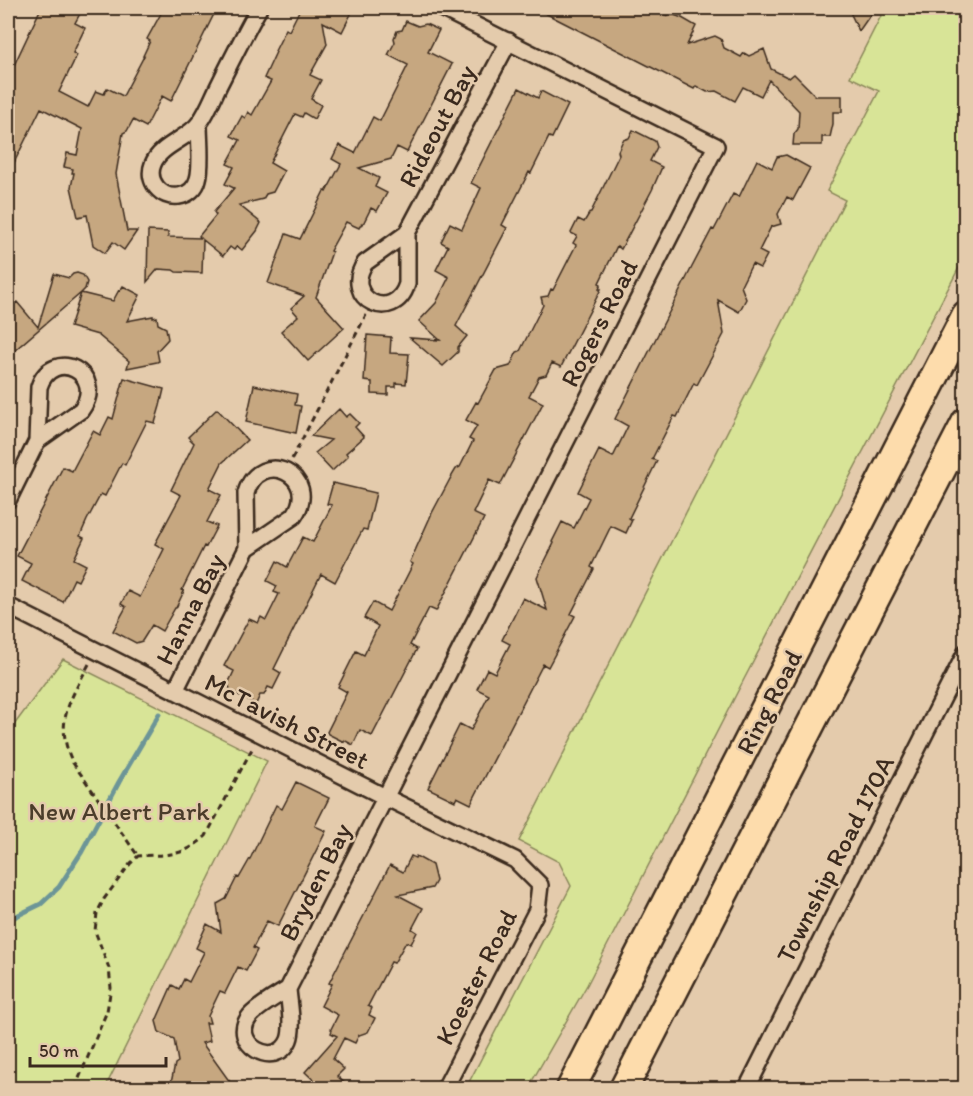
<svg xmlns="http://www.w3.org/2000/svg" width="973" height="1096" viewBox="0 0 973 1096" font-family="Itim,sans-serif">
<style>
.green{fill:#d8e497;stroke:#8a875a;stroke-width:1.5}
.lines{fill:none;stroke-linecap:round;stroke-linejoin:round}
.stream{stroke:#6c9597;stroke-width:5}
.building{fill:#c6a780;stroke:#3b2a1e;stroke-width:1.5}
.street-casing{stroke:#3b2a1e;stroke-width:20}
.highway-casing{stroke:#3b2a1e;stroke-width:32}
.path{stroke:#3b2a1e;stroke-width:3;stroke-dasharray:6 4.5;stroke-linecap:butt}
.street{stroke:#e4cbac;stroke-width:15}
.highway{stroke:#fddcac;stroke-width:27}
.labels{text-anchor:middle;stroke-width:5;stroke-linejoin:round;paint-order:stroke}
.street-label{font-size:26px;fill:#3b2a1e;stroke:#e4cbac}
.park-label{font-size:26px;fill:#4b3d2a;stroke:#e4cbac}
</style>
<rect width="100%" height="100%" fill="#e4cbac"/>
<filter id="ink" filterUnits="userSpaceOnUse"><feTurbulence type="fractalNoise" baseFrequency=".0167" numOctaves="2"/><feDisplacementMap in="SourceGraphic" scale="12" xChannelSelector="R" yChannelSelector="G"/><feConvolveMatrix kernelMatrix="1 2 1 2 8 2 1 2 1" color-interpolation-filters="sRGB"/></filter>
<g filter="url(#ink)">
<path class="green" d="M885,8H965V256L741,685L587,985L528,1088H466L571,886L559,862L519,841L845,200L827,191L879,91L850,77Z
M63,659L267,761L105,1088H8V733Z"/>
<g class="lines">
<path class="stream" d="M8,920L41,904L59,887L81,853L119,782L159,714"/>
</g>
<path class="building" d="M41,8H83L75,23L85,28L73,53L77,55L59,92L88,107L96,91L104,94L107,88L123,96L144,56H143L150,41L147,39L164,8H217L171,101L162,96L146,127L133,120L127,131L123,133L116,174L127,231H137L124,250L113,242L105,253L93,245L87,215L78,217L71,187L74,173H72L73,169L64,167L67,153L77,155L82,129L41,108L8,175V90L13,81L8,78Z
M292,8H354L342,32L323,22L327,44L310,75L321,80L311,99L321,105L314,119L304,113L302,117L295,114L270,163L284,171L273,192L266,194L263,199L239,205L261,223L257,231L242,250L237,246L234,250L230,247L223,256L203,240L202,273L176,272L173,270L158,269L147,282L148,231L168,232V237L201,238L199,236L216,215L214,212L234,188L225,184L234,167L227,164L240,140L231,136L242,116L245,118L248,112L252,115L271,81L264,78L276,52L275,51L286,29L289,31L299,11Z
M535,8H651L668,16L669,13L682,18L696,26L687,45L715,36L721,39L724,48L741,57L744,53L749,56L764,49L771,69L789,78L794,74L816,96H842V112H833V124L830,137H822V145H793L794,134L798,129L799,111L769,80L761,96L743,87L735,101L716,91L707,92L696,86L694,89Z
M848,8H875L859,31Z
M406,21L418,26L426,24L439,30L428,52L452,64L407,152L397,147L391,159L359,168L379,178L375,187L387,193L377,211L371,208L363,224L362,223L359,228L346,222L330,251L332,252L316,297L344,328L308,361L281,331L298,316L291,308L304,296L268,283L286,234L300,239L324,191L326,192L341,164L332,159L339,145L355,153L373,117L380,121L408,65L388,55L395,42L394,38L397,31L402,30Z
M519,88L538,98L541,91L568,105L552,138L549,137L531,173L529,172L502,225L507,228L456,326L467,336L458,347V352L443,366L410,338L440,340L419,321L436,303L449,277L436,270L448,246L441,242L450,223L462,229L481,188L471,183Z
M633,130L655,141L657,147L650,161L662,167L652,190L621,249L617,246L599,283L601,284L599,289H601L561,367L552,363L546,375L539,377L529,396L543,403L500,485L489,480L473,513L484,518L436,611L429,608L410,645L417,649L372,736L360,730L353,745L344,740V742L328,734L327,732L347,692L338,687L356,651L364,655L378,626L364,618L373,602L389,611L413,564L410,562L432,513L450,479L456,469L460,467L473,441L469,439L477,426L466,420L476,402L478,403L496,370L510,366L517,352L520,351L543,305L541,297L548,296L551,289L553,290L576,245L573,243L577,236L571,233L578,219L584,222L590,212H591L619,155L618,151L623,140L629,138Z
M786,155L810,168L793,200L787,197L778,214L781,224L771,227L759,251L767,255L760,268L752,264L741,286L746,299L739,312L718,300L724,334L697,385L694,383L677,417L674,416L652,459L657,461L629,518L632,520L626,533L611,526L591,567L594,569L571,614L575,616L548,667L543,664L471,804L457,797L455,801L428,788L460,724L471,730L489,695L477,689L487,669L495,673L510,644L502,640L523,598L547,610L537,577L554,543L552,542L562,522L574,528L589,498L578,492L599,450L613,457L628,426L615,419L692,267L712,229L714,230L733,194L739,197L757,160L772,168L777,157Z
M77,273L83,275L87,282L85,289L81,293L113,301L119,290L120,291L123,286L140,295L127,321L153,316V318L157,317L158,324L166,328L168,339L157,351L159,361L157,362L127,368L129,361L98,335L70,327L81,293L8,356V310L17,302L38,327L54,274L69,278L73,274Z
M367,335L391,337L390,353L409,354L406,384L396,383V387H388V395L372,394V382L364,381Z
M124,378L164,389L160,406L155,423L147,421L125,465L122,463L105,496L101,494L87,520L80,536L84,538L74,559L86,565L78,581L74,579L63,602L22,581L31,563L17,556L63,467L72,471L93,431L100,435L109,417L113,419Z
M254,385L297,394L295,405L301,406L296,433L246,422Z
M217,409L247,440L222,463L209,489L221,495L207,522L217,526L206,547L204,546L182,590L184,591L176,608H175L162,631L152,625L142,641L136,643L113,631L126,607L121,604L128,591L140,597L164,549L155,544L181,495L171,490L194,443L188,437Z
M339,409L346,417L350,414L359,423L355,427L364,437L346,453L348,456L332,471L315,453L331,440L311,436Z
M333,483L376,493L367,530L363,529L335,582L321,574L274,669L281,673L273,689L268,687L264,695H260L256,704L231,691L228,684L234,671L224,666L249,619L258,623L261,617L266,620L279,594L274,592L277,586L267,581L277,561L287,567L303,537L313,542L332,505L327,504Z
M296,782L329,798L315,826L326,831L278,926L267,921L253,948L257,950L246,971L238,967L225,993L220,991L208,1016L210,1023H206L210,1041L202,1043L235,1089H175L171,1083L175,1064L178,1062L174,1039L159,1032L156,1021L172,985L179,989L184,979L189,982L204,952L196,948L207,924L221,932L217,904L226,899L237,877L239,878L251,857L276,805L282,809Z
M411,856L415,858L416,856L432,865L436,881L432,888L398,895L423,908L412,929L417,932L411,944L406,942L394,963L391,962L368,1006L372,1008L369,1015L375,1018L368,1032L359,1035L355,1043L344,1038L333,1059L344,1069L337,1076L351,1089H323L305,1072L337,1036L331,1033L332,1030L331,1029L338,1015L321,1006L332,984L329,983L390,865L403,872Z"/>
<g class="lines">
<defs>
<path id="street" d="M199,124C199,138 202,167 198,179C196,188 188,195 179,196C161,199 146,181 153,164C160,145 190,138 200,122C208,111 213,97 219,85C232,59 245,33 259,8
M407,233V284C394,325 341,299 365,263L407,233L509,41
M8,500L37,441L39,387C52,346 108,373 81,410L37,441
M8,606L385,797L515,860L540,885L537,910L445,1088
M175,691L247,548L246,493C260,446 322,476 294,516L247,548
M288,989C289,1003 294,1027 289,1040C276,1071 228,1043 250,1016C259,1006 277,996 288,989L716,146L441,8
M747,1088L966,652"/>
<path id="highway" d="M571,1088L966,315
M624,1088L966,422"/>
</defs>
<use href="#street" class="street-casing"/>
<use href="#highway" class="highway-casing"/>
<path class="path" d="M292,459L366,315
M89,664C71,699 53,722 73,763L138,856
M75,1088L107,1011L111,988L109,968L95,931L97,913L104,899L130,864L138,856C168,854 182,858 206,836L253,747"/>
<use href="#street" class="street"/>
<use href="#highway" class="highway"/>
</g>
</g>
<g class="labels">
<g class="street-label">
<text transform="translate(437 126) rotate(-62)" y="9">Rideout Bay</text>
<text transform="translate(599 323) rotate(-63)" y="9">Rogers Road</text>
<text transform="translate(190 609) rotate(-63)" y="9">Hanna Bay</text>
<text transform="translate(769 702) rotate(-63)" y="9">Ring Road</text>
<text transform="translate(287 721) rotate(27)" y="9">McTavish Street</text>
<text transform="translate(835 859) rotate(-63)" y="9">Township Road 170A</text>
<text transform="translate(315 882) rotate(-63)" y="9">Bryden Bay</text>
<text transform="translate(476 977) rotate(-63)" y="9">Koester Road</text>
</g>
<g class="park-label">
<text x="119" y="820">New Albert Park</text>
</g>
</g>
<rect width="973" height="1096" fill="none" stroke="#e4cbac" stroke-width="30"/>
<rect x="15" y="15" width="943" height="1066" fill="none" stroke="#3b2a1e" stroke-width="2" filter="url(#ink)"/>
<path d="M30 1057v9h136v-9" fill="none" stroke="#3b2a1e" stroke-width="3"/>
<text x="39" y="1057" font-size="18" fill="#3b2a1e" stroke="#e4cbac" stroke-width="4.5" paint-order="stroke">50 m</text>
</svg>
